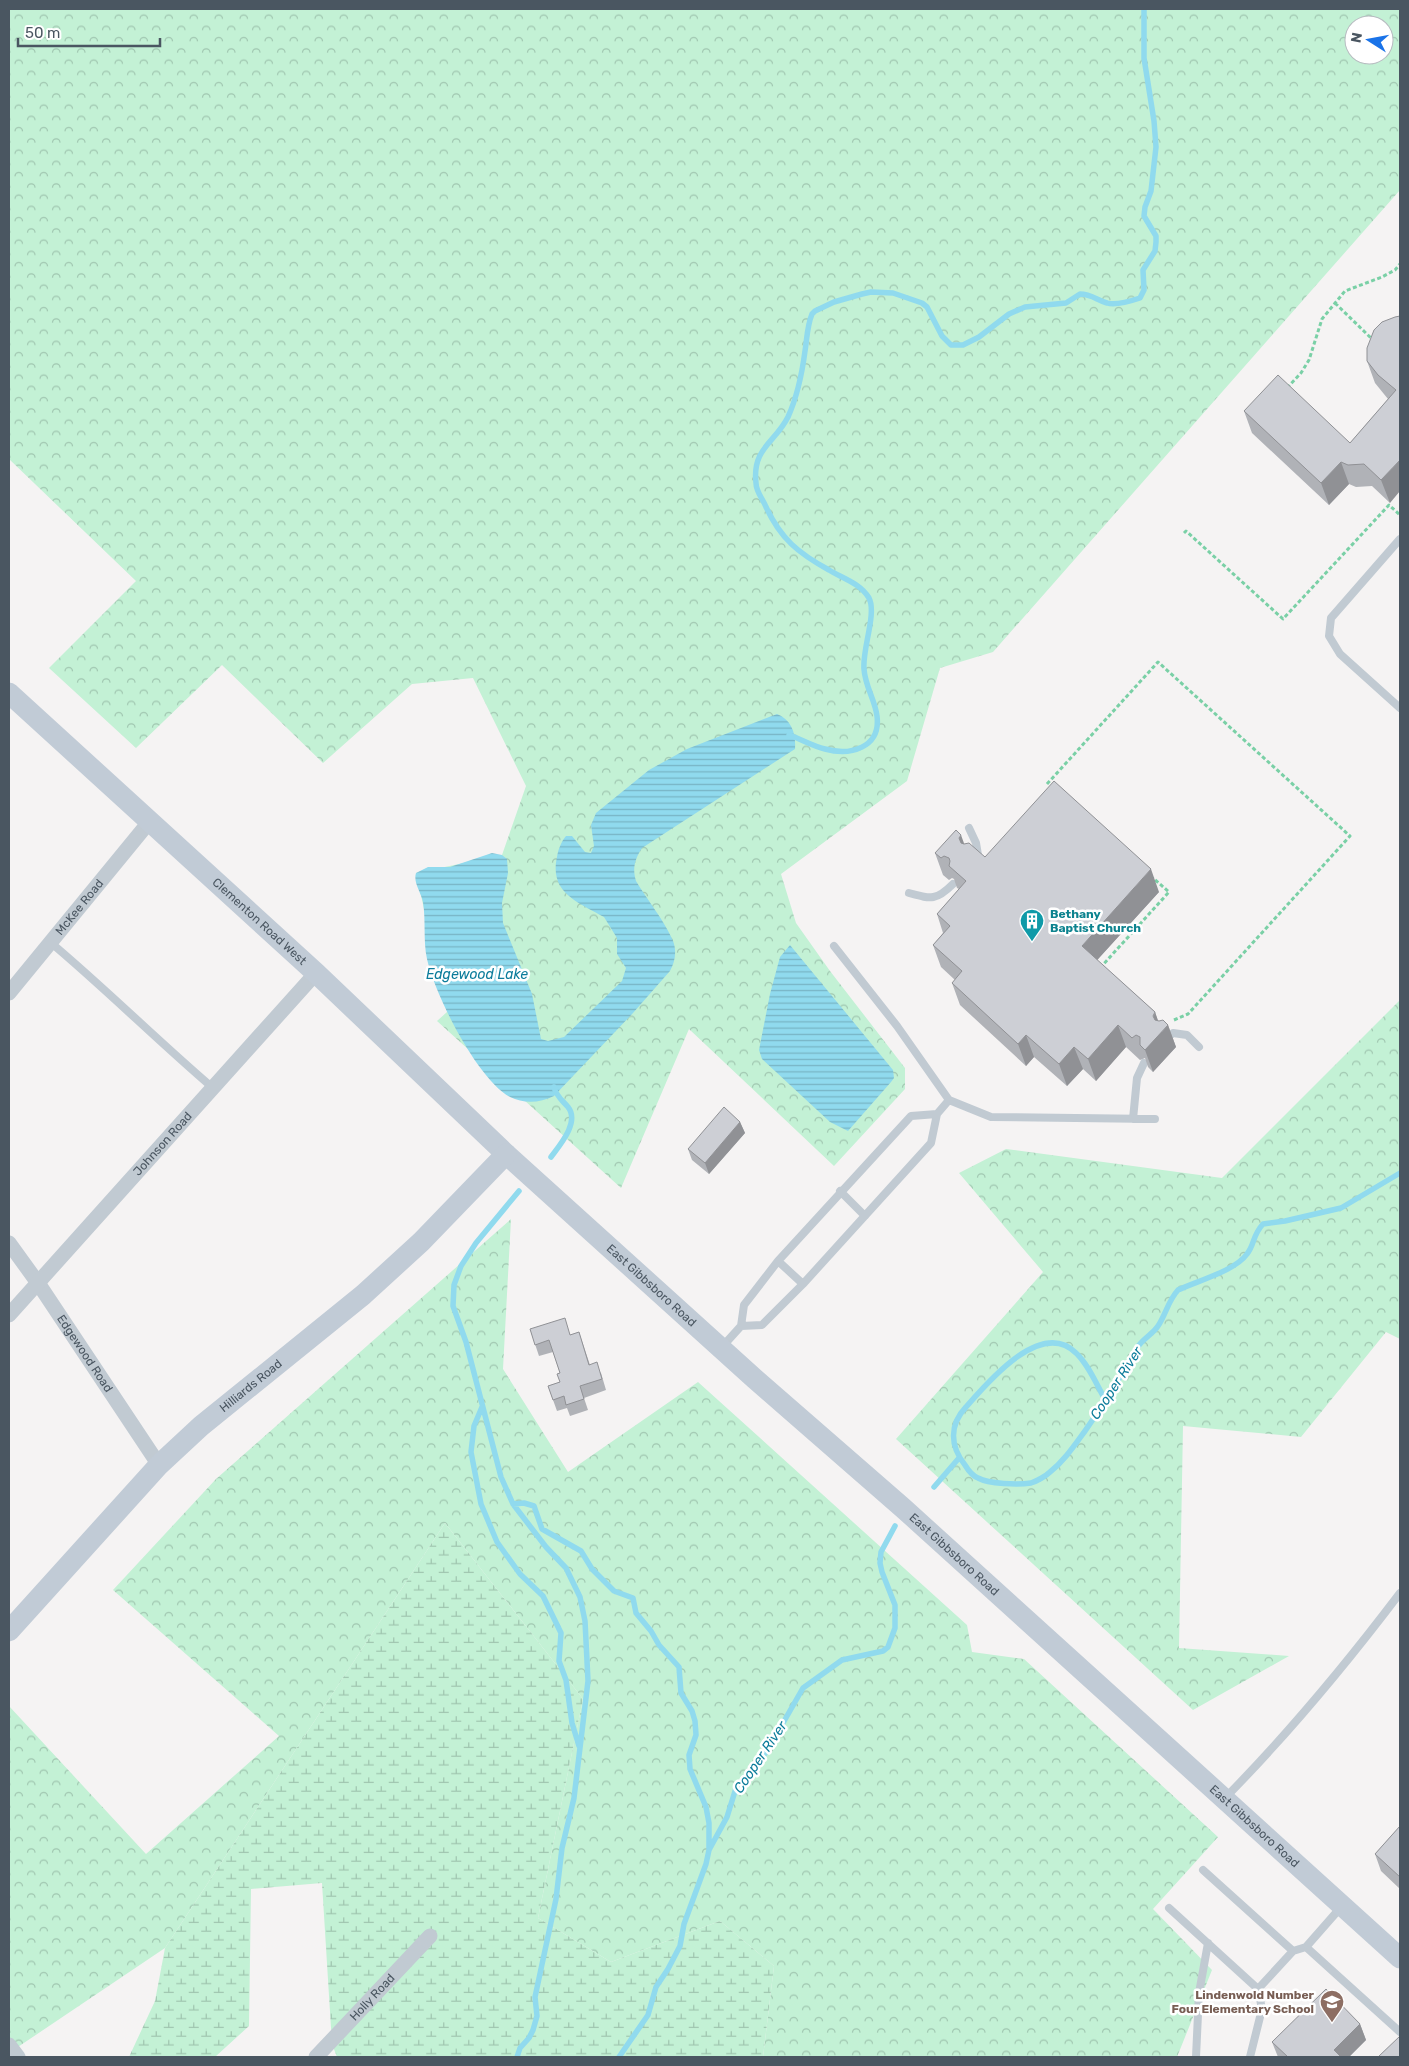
<svg xmlns="http://www.w3.org/2000/svg" width="1409" height="2066" viewBox="0 0 1409 2066" font-family="Rubik,sans-serif">
<style>
.forest{fill:url(#forest-crowns);fill-rule:evenodd}
.wetland{fill:url(#wetland-marsh)}
.water{fill:url(#water-rules)}
.lines{fill:none;stroke-linecap:round;stroke-linejoin:round}
.stream{stroke:#90daee;stroke-width:5.5}
.path{stroke:#7ad0a6;stroke-width:3;stroke-dasharray:4 2.5;stroke-linecap:butt}
.lane{stroke:#c1cad2;stroke-width:8}
.street{stroke:#c1cad2;stroke-width:15}
.secondary{stroke:#c1cbd6;stroke-width:21}
.wall{fill:#b0b2b7}
.shaded-wall{fill:#909195}
.building{fill:#cdcfd5;stroke:#909195}
.labels{text-anchor:middle;stroke-width:5;stroke-linejoin:round;paint-order:stroke}
.street-label{font-size:12px;fill:#4a5661;stroke:#fff}
.culture-label{font-size:12px;font-weight:bold;fill:#0d838f;stroke:#fff;text-anchor:start}
.education-label{font-size:12px;font-weight:bold;fill:#785e54;stroke:#fff;text-anchor:end}
.water-label{font-size:14px;font-style:italic;fill:#0c7c9b;stroke:#fff}
</style>
<defs>
<pattern id="forest-crowns" width="20" height="18" patternUnits="userSpaceOnUse" patternTransform="scale(1.25)"><rect width="20" height="18" fill="#c3f1d5"/><path d="M2 6a3 3 0 1 1 6 0M12 15a3 3 0 1 1 6 0" fill="none" stroke="#a0c6b0"/></pattern>
<pattern id="wetland-marsh" width="20" height="14" patternUnits="userSpaceOnUse" patternTransform="scale(1.25)"><rect width="20" height="14" fill="#c3f1d5"/><path d="M1 5h8M5 5V1M11 12h8M15 12V8" fill="none" stroke="#a0c6b0"/></pattern>
<pattern id="water-rules" width="6" height="5" patternUnits="userSpaceOnUse" patternTransform="scale(1.25)"><rect width="6" height="5" fill="#90daee"/><path d="M0 2.5h6" fill="none" stroke="#78b4c4"/></pattern>
</defs>
<rect width="100%" height="100%" fill="#f5f3f3"/>
<path class="forest" d="M9,9H1400V190L993,652L940,668L907,781L781,874L796,923L830,971L905,1068V1089L834,1166L689,1029L621,1188L437,1021L447,1012L416,873L502,855L526,786L473,678L412,684L323,763L222,665L136,748L49,668L136,581L9,459ZM1354,25H1384V55H1354Z
M1400,1000V1339L1386,1332L1301,1437L1183,1426L1179,1648L1289,1656L1193,1710L896,1439L1043,1272L959,1173L1006,1149L1222,1178Z
M511,1219L503,1369L568,1472L698,1382L967,1625L972,1652L1024,1659L1218,1837L1153,1909L1212,1970L1177,2057H763L774,1966L720,1921L611,1962L538,1918L583,1699L445,1523L165,1948L9,2053V1706L146,1854L279,1736L113,1590L216,1479Z"/>
<path class="wetland" d="M445,1523L583,1699L538,1918L611,1962L720,1921L774,1966L763,2057H337L332,2044L322,1883L251,1889L249,2026L215,2057H129L155,2001L165,1948Z"/>
<path class="water" d="M777,714C792,720 796,734 795,749L642,848C635,859 632,868 636,881C646,898 666,923 673,941C677,951 675,962 670,971L633,1013L554,1096C540,1103 524,1104 510,1097C477,1079 435,995 427,959C423,940 426,921 423,902C421,892 413,883 416,873L428,867H450L492,853L502,855L507,859L508,873L502,903L503,923L532,994L541,1039L548,1041L564,1037L622,981L626,968L617,954V938L604,917C578,902 549,893 557,857C558,850 561,842 566,836H572L585,852L591,853L594,846L591,825L596,813L649,770L687,749Z
M790,945L893,1070L894,1078L891,1082L848,1131L830,1122L762,1059L759,1050L770,994L780,957Z"/>
<g class="lines">
<path class="stream" d="M789,735C801,739 812,746 825,749C850,756 881,748 877,716C875,700 865,686 864,669C862,650 877,613 869,598C860,583 842,578 829,570C798,553 781,539 766,507C763,499 756,492 756,483C752,448 775,443 788,417C797,397 802,374 805,351C807,339 807,326 812,314L815,311L834,302L862,294L871,292L893,293L922,303L927,307L942,336L951,345H963L979,337L1009,314L1025,307L1066,303L1080,294C1091,294 1097,300 1107,303C1116,306 1131,301 1140,298L1144,290L1143,270L1155,251L1156,242V236L1144,216L1145,207L1151,191L1156,147L1154,121L1144,58V9
M551,1157C560,1145 580,1122 568,1107C562,1100 556,1096 554,1087
M1106,1401C1097,1386 1089,1365 1076,1353C1041,1318 987,1383 966,1407C949,1425 950,1446 965,1465C968,1470 973,1476 978,1478C989,1484 1018,1485 1031,1483C1037,1481 1046,1476 1050,1472C1064,1461 1074,1446 1085,1431C1104,1404 1121,1377 1137,1348C1142,1339 1153,1334 1158,1326C1166,1314 1168,1301 1178,1290C1197,1281 1235,1271 1247,1254C1255,1244 1252,1236 1263,1224L1285,1221L1341,1208L1400,1173
M482,1407L474,1426L471,1452L481,1504L497,1542L520,1574L543,1596L561,1633L559,1661L566,1680L572,1723L579,1746
M934,1487L959,1458
M513,1504L524,1503L534,1506L542,1529L581,1551L592,1569L614,1591L633,1598L636,1613L651,1631L659,1645L679,1667L681,1693L692,1711L695,1721L696,1735L689,1755L690,1769L706,1807L709,1823V1848
M517,2057L520,2048L529,2038L533,2030L537,2016L535,1997L556,1899L562,1848L574,1798L588,1681L585,1621L580,1597L566,1568L546,1547L513,1504L501,1477L466,1342L453,1306L454,1285L461,1266L476,1243L519,1191
M619,2057L648,2015L656,1987L668,1969L680,1946L684,1924L706,1864L709,1850L727,1817L736,1788L767,1751L803,1688L842,1660L883,1651L888,1647L895,1628V1605L882,1572L880,1563L881,1552L895,1526"/>
<path class="path" d="M1335,303L1372,339
M1287,388L1301,373L1309,360L1322,319L1345,291L1382,277L1395,270L1400,264
M1184,533L1186,531L1283,619L1389,505L1400,515
M1047,784L1158,662L1350,836L1188,1014L1174,1020
M1100,968L1169,892L1153,878"/>
<path class="lane" d="M1400,539L1331,618L1329,636L1340,654L1400,708
M969,828L976,843L978,855L976,858
M909,893C931,899 936,901 953,884
M50,942C106,989 158,1041 213,1088
M834,946L897,1026L949,1100L991,1117L1155,1119
M1167,1038L1173,1033L1187,1035L1199,1047
M1133,1119L1137,1078L1144,1063
M840,1191L865,1216
M778,1261L803,1284
M741,1326L762,1325L803,1284L931,1143L937,1114L949,1100
M722,1347L741,1326L744,1305L778,1261L911,1116L937,1114
M1225,1798C1287,1735 1347,1663 1400,1593
M1203,1870L1293,1951
M1169,1908L1258,1989L1293,1951L1306,1947L1342,1906
M1306,1947L1400,2032
M1196,2057L1199,1993L1208,1943
M1250,2057L1262,2009L1258,1989"/>
<g class="street">
<path id="s1" d="M9,993L150,821"/>
<path id="s2" d="M9,1243L38,1283L159,1465"/>
<path id="s3" d="M9,1315L316,973"/>
<path d="M9,2045L18,2057"/>
<path id="s4" d="M316,2057L430,1936"/>
</g>
<g class="secondary">
<path id="s5" d="M9,693L316,973L506,1154L755,1379L903,1508L1400,1958"/>
<path id="s6" d="M9,1631L159,1465L201,1426L363,1295L421,1242L506,1154"/>
</g>
</g>
<path class="wall" d="M1400,316L1390,503L1372,486L1356,487L1349,484L1329,505L1252,433L1244,411L1350,443L1388,399L1375,383L1367,361Z
M964,844L985,857L1159,892L1097,960L1155,1012L1158,1021L1168,1025L1176,1047L1153,1072L1148,1067L1145,1058L1140,1060L1126,1047L1096,1081L1083,1069L1067,1086L1034,1057L1026,1066L960,1005L952,983L955,980L941,967L933,945L943,933L937,914L959,889L957,888L954,879L952,878L949,880L943,875L935,853Z
M740,1122L745,1133L709,1174L692,1160L688,1149Z
M530,1329L570,1335L579,1332L590,1365L601,1373L606,1390L584,1398L588,1410L570,1416L567,1408L557,1411L548,1386L560,1382V1373L553,1352L539,1356Z
M1400,1826V1889L1381,1871L1375,1854Z
M1360,2024L1366,2040L1349,2057H1278L1272,2042Z"/>
<path class="shaded-wall" d="M1400,460V491L1390,503L1381,480Z
M1341,462L1349,484L1329,505L1321,483Z
M961,835L969,857L967,861L959,838Z
M1151,869L1159,892L1090,968L1082,946Z
M1155,1012L1162,1032L1168,1025L1176,1047L1153,1072L1145,1050Z
M1118,1025L1126,1047L1096,1081L1088,1059Z
M1026,1035L1034,1057L1026,1066L1018,1044Z
M1074,1047L1083,1069L1067,1086L1059,1064Z
M740,1122L745,1133L709,1174L705,1163Z
M1360,2024L1366,2040L1349,2057H1336L1334,2050Z"/>
<path class="building" d="M1400,316V460L1381,480L1364,464L1348,465L1341,462L1321,483L1244,411L1278,375L1350,443L1396,390L1378,375L1367,361V348L1374,330L1382,322L1395,317Z
M1054,781L1151,869L1082,946L1155,1012L1153,1016L1155,1020L1159,1021L1163,1020L1168,1025L1145,1050L1140,1045V1037L1136,1035L1132,1038L1118,1025L1088,1059L1074,1047L1059,1064L1026,1035L1018,1044L952,983L962,971L933,945L950,926L937,914L966,881L949,866L950,861L949,858L944,856L941,858L935,853L956,830L961,835L959,838L961,843L964,844L969,843L985,857Z
M724,1107L740,1122L705,1163L688,1149Z
M565,1318L570,1335L579,1332L589,1365L597,1362L602,1379L580,1386L584,1399L566,1405L564,1396L553,1400L548,1386L560,1382L557,1374L560,1373L549,1340L535,1345L530,1329Z
M1400,1826V1877L1375,1854Z
M1326,1989L1360,2024L1334,2050L1341,2057H1288L1272,2042Z
M1400,2036V2057H1378Z"/>
<defs>
<symbol id="building-pin" viewBox="-11 -11 22 30"><path d="M0 17L-7.5 6A9.5 9.5 0 1 1 7.5 6Z" fill="#0f9aa8" stroke="#fff"/><path d="M-4-6H4V6H1V3H-1V6H-4ZM-2.5-4.3h1.7v1.8h-1.7ZM.8-4.3h1.7v1.8H.8ZM-2.5-1h1.7V.8h-1.7ZM.8-1h1.7V.8H.8Z" fill="#fff"/></symbol>
<symbol id="school-pin" viewBox="-11 -11 22 30"><path d="M0 17L-7.5 6A9.5 9.5 0 1 1 7.5 6Z" fill="#8d6e63" stroke="#fff"/><path d="M0-5L7-2L0 1L-7-2ZM-4 1L0 2.5L4 1V4Q0 6-4 4Z" fill="#fff"/></symbol>
</defs>
<g fill-rule="evenodd">
<use href="#building-pin" x="1018" y="907" width="28" height="38"/>
<use href="#school-pin" x="1318" y="1988" width="28" height="38"/>
</g>
<g class="labels">
<g class="street-label">
<text dy="4" stroke="none"><textPath href="#s1" startOffset="111">McKee Road</textPath></text>
<text dy="4" stroke="none"><textPath href="#s5" startOffset="339">Clementon Road West</textPath></text>
<text dy="4" stroke="none"><textPath href="#s3" startOffset="230">Johnson Road</textPath></text>
<text dy="4" stroke="none"><textPath href="#s5" startOffset="874">East Gibbsboro Road</textPath></text>
<text dy="4" stroke="none"><textPath href="#s2" startOffset="134">Edgewood Road</textPath></text>
<text dy="4" stroke="none"><textPath href="#s6" startOffset="345">Hilliards Road</textPath></text>
<text dy="4" stroke="none"><textPath href="#s5" startOffset="1279">East Gibbsboro Road</textPath></text>
<text dy="4" stroke="none"><textPath href="#s5" startOffset="1684">East Gibbsboro Road</textPath></text>
<text dy="4" stroke="none"><textPath href="#s4" startOffset="82">Holly Road</textPath></text>
</g>
<g class="culture-label">
<text x="1050" y="918">Bethany<tspan x="1050" dy="14">Baptist Church</tspan></text>
</g>
<g class="education-label">
<text x="1314" y="1999">Lindenwold Number<tspan x="1314" dy="14">Four Elementary School</tspan></text>
</g>
<g class="water-label">
<text x="477" y="979">Edgewood Lake</text>
<text transform="translate(1116 1383) rotate(-57)" y="5">Cooper River</text>
<text transform="translate(760 1757) rotate(-56)" y="5">Cooper River</text>
</g>
</g>
<rect width="1409" height="2066" fill="none" stroke="#4a5661" stroke-width="20"/>
<g transform="translate(1369 40) rotate(281)"><circle r="24" fill="#ffffff" stroke="#b7bbc0"/>
<path d="M0-4L9 19L0 12L-9 19Z" fill="#1a73e8"/>
<text y="-8" font-size="14" font-weight="bold" text-anchor="middle" fill="#4a5661">N</text>
</g>
<path d="M18 38v8h142v-8" fill="none" stroke="#4a5661" stroke-width="2.5"/>
<text x="25" y="38" font-size="15" fill="#4a5661" stroke="#ffffff" stroke-width="4" paint-order="stroke">50 m</text>
</svg>
